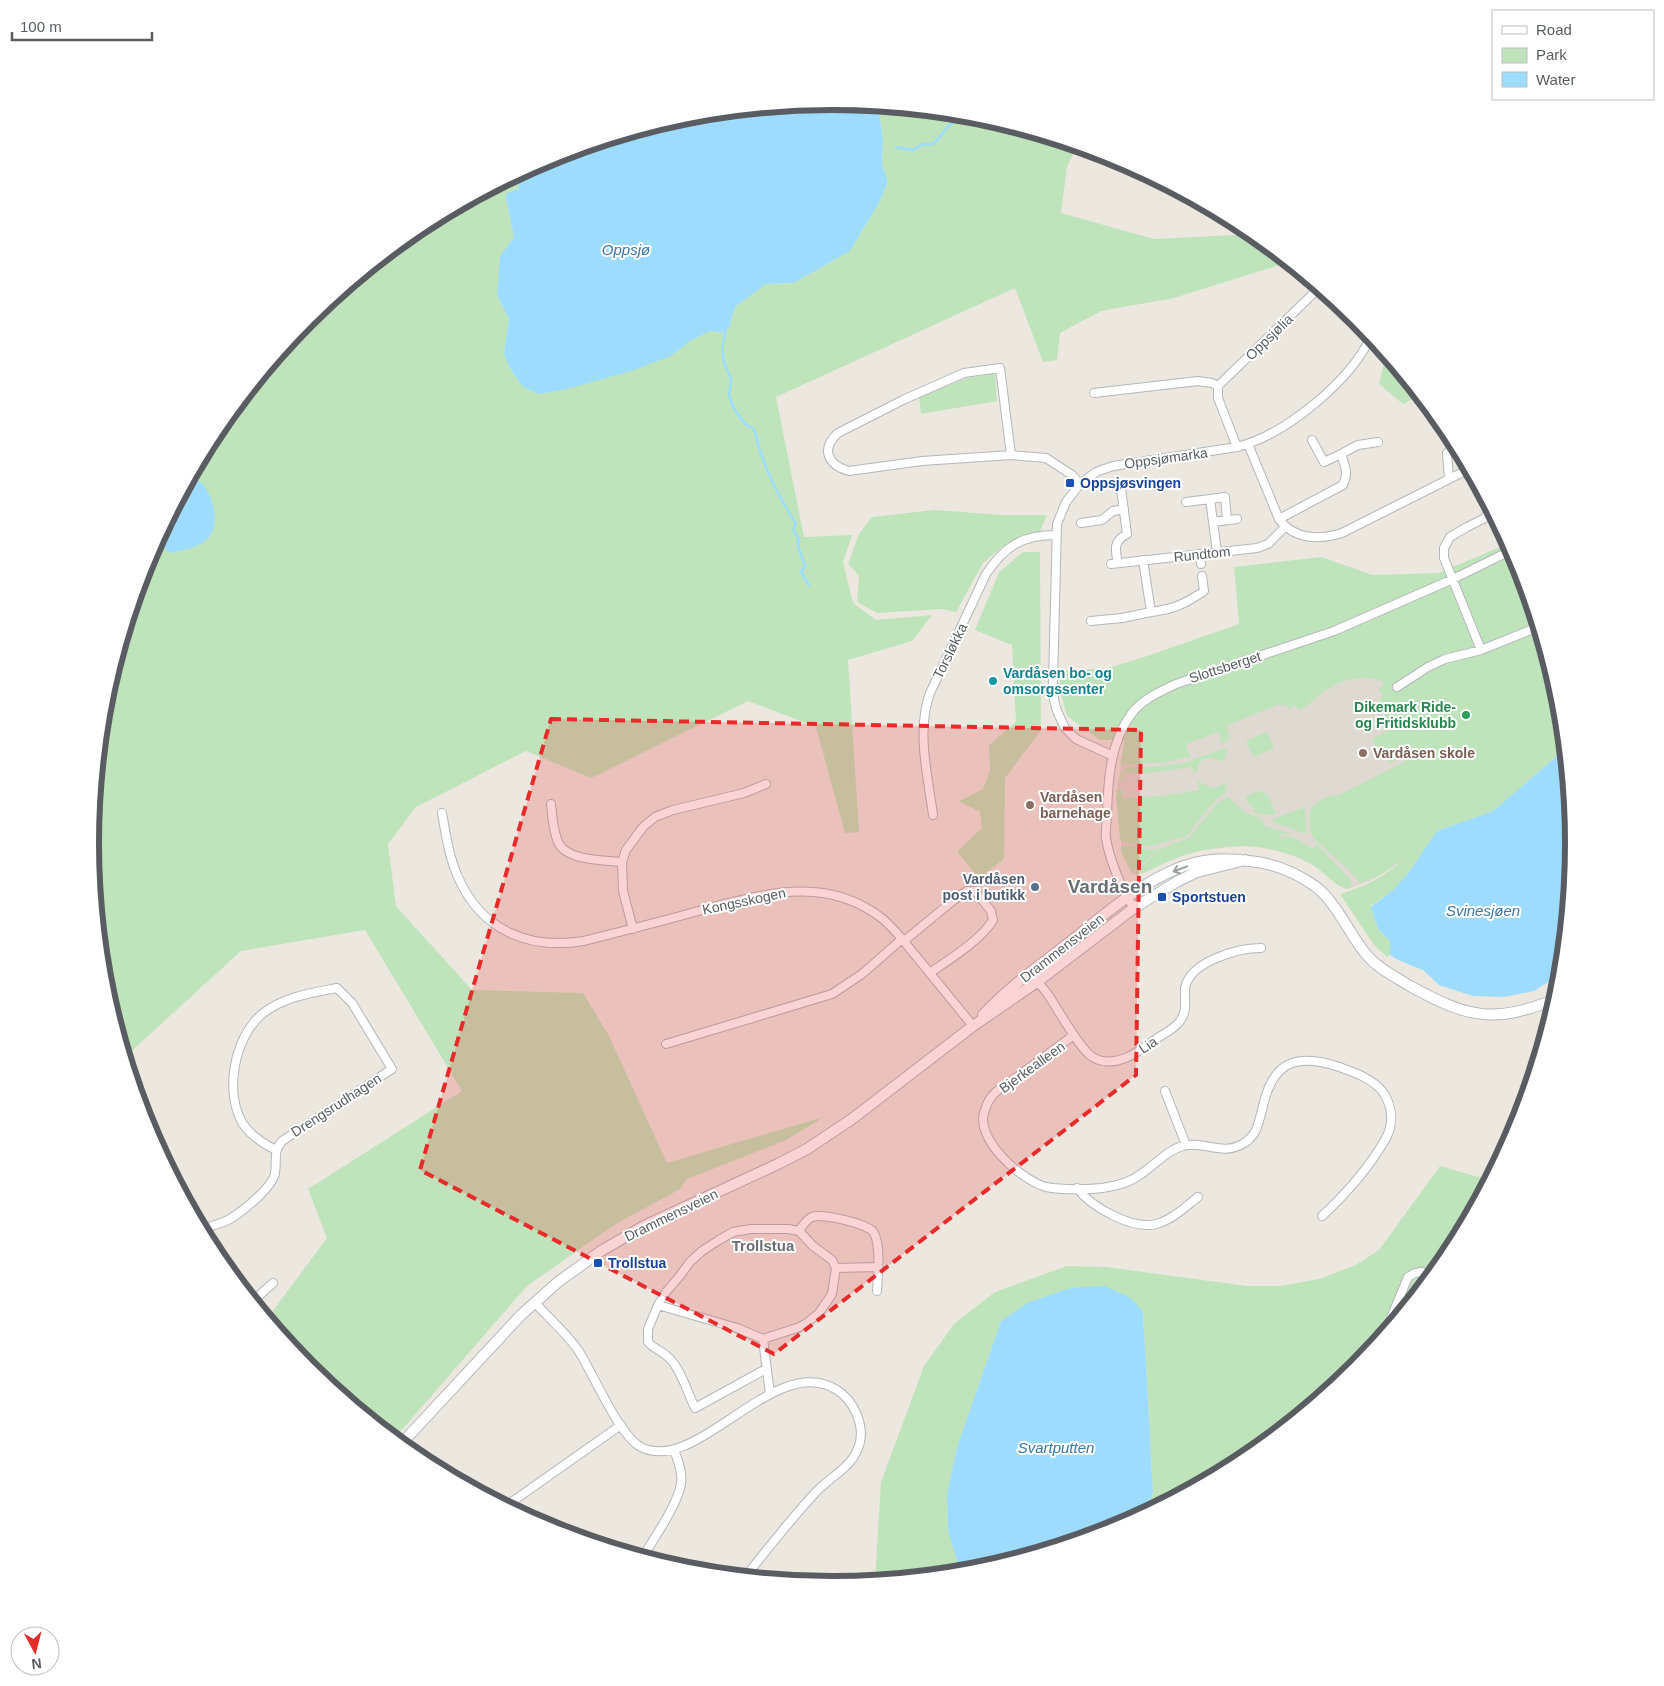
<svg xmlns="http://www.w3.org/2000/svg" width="1664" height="1686" viewBox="0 0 1664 1686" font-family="Helvetica,sans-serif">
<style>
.education{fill:#dedad1}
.green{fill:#bfe4bb}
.water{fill:#9ddcff}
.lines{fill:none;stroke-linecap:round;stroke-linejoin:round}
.stream{stroke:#9ddcff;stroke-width:2.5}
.street-casing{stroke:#b3b7bb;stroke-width:10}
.secondary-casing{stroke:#b4b8bd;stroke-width:12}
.street{stroke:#fff;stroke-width:8}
.secondary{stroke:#fff;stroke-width:10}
.oneway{stroke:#9b9ea0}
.marked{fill:#e82a2a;fill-opacity:0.2;stroke:#e82a2a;stroke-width:4;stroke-dasharray:10 6;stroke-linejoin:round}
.transit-dot{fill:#1a4fb4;stroke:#fff;stroke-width:2}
.culture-dot{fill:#0f9aa8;stroke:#fff;stroke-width:2}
.leisure-dot{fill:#2e9e5b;stroke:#fff;stroke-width:2}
.education-dot{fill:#8d6e63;stroke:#fff;stroke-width:2}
.service-dot{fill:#5c6f8a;stroke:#fff;stroke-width:2}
.labels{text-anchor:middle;stroke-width:4;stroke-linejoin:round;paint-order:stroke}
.street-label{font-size:14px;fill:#595d61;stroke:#fff}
.transit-label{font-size:14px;font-weight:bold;fill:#164399;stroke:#fff;text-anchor:start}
.culture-label{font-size:14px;font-weight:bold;fill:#0d838f;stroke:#fff;text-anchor:start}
.leisure-label{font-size:14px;font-weight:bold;fill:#27864d;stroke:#fff;text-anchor:end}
.education-label{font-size:14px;font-weight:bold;fill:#785e54;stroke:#fff;text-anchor:start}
.service-label{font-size:14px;font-weight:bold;fill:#4e5e75;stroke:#fff;text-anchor:end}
.water-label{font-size:15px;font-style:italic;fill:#3977a7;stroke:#fff}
.neighbourhood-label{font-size:15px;font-weight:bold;fill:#6a6f73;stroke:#fff}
.district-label{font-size:19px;font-weight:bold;fill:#6a6f73;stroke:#fff}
.rim{fill:none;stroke:#595d61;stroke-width:6}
</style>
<rect width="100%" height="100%" fill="#ece8e0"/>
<path class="education" d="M1374,659L1442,821L1405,860L1373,880L1348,889L1341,887L1316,867L1297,857L1267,848L1244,846L1201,850L1174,859L1143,873L1135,875L1131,872L1121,852V834L1116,799L1124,740L1128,725Z"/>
<path class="green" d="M878,106L977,115L1077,146L1067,167L1061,213L1154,239L1254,234L1289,262L1174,298L1101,311L1060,333L1057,360L1043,362L1015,288L776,397L804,537L852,535L843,562L853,603L876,620L932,615L912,641L848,660L859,832L845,833L816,727L748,701L591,778L526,751L416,807L388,844L396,906L472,990L583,993L609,1036L667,1163L824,1117L786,1140L687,1179L680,1189L614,1225L527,1286L394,1439L307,1367L269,1321L272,1312L327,1238L308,1189L462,1091L365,930L241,951L125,1057L104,987L90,843L104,698L147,559L215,431L308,318L420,226L518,173L519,188L505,194L514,237L500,256L497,295L509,319L504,353L671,356L690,341L710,331L725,333L729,328L735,307L766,284L794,283L850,251L880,201L888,181L882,165L883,138Z
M1386,355L1420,395L1403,404L1379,384Z
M995,374L997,401L921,414L919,397L967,378Z
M935,510L1003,515H1047L1039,534L1021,537L1001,548L983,563L956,612L942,609L877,613L857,602L859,576L848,564L859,534L872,517Z
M1509,543L1518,559L1560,699L1565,749L1493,811L1437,831L1409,872L1393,890L1371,906L1378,929L1390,941V955L1387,957L1374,945L1340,894C1364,886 1385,878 1403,859L1380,875L1360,883L1346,867L1314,839L1310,831L1309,815L1312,807L1323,799L1334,794L1333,798L1410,759L1409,755H1407L1389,763L1382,747L1376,749L1372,739L1398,725L1396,721L1388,724L1378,701L1383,696L1379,689L1380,687L1384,686L1382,681C1357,674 1339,680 1318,696C1312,701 1306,707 1299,710L1294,705L1291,707V711L1286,705L1282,706L1279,704L1226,726L1230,739L1222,744L1218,732L1186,744L1190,757L1166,762L1120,765L1125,740H1100L1067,716L1060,690V671L1109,668L1147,656L1239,624L1234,567L1321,557L1373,575L1439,573Z
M1023,552H1040L1041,730L1005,778L1004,859L979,878L957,852L982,828L980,812L959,801L983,789L990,771L989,745L1016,722L1012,645L975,630L999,572Z
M1267,732L1274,748L1253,757L1246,741Z
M1225,748L1227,750L1224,762C1213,758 1199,754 1197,771L1194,773L1192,767L1150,773H1124L1123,780L1119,779L1123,771L1128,767H1153L1184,763Z
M1200,781L1203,784L1214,788L1225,783L1227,788L1225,793L1218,798L1207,810L1187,836L1151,846H1140L1120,840L1116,790H1122L1123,798L1162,796L1200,790L1197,783Z
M1258,791L1268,795L1276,814L1264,815L1253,812L1255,809L1249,804L1245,797Z
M1228,797L1246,813L1260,818L1265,826L1291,834H1280V838L1288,836L1293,837L1314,849L1316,844L1348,877L1351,881V886L1348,889C1336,887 1327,875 1317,868C1297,854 1269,847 1245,846C1222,846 1196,850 1174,859C1162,863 1148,874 1135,874L1136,871L1162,848L1190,837L1217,803Z
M1305,807L1306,834L1273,822V819Z
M1124,845L1152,850L1160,848L1132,873L1121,852V847Z
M1440,1166L1489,1180L1449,1255L1356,1368L1244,1460L1146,1513L1153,1493L1143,1312L1048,1296L1029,1302L1001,1321L957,1447L947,1495L948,1531L960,1570L963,1572L875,1581L881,1482L924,1366L954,1324L995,1292L1067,1266L1106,1267L1247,1286H1280L1319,1279L1354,1266L1379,1250Z"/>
<path class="water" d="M832,101L878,106L883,138L882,165L888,181L880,201L850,251L794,283L766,284L735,307L729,328L725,333L710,331L690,341L671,356L631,371L563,390L539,394L523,387L509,367L504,353L509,319L497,295L500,256L514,237L505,194L519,188L518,173L548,157L688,115Z
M190,477C211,479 222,522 209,537C200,548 183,550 170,553L156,541Z
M1565,749L1574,843L1561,974L1534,991L1504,997L1473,996L1439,985L1423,970L1398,960L1390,955V941L1378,929L1371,907L1393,890L1409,872L1437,831L1493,811Z
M1105,1286L1131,1298L1143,1312L1153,1493L1146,1513L1116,1529L976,1571L963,1572L960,1570L948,1531L947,1495L957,1447L1001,1321L1029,1302L1070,1288Z"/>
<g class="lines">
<path class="stream" d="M896,147L913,150C916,148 920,145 924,144C928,144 931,146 935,142C943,136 947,122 958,121C972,119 975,132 987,118
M725,333L722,348L724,363L731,379L729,395L733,407L740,417L745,424L754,429C764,469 775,490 796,524L794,527V532L798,537V546L805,566L801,572L809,585
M111,971L110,999L115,1007L117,1028"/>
<defs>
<path id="street" d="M1218,386V398L1237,447
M1094,393L1198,381L1212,383L1218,386L1319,288
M1312,440L1324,462L1341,454
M1248,444L1279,519C1294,540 1320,540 1342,533L1469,469
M1011,455L922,461L849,471C828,465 820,449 838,433L905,399L964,373L1000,368L1011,455L1046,458L1072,475L1080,484
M1449,479L1447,453L1456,444
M1186,502L1210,499
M1279,519L1343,485C1349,474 1345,466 1341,454L1358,445L1378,442
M1213,522L1237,519
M1081,523L1102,520L1113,511L1124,509
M1217,552L1210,499L1225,497L1227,520
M1199,554L1201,564
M1118,563C1115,550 1113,541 1127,534L1121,489
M1111,564L1257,548L1268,544L1285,527
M1151,612C1174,609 1185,604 1204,591L1202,576
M1091,621L1122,618L1151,612L1143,560
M1481,650L1444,558V548L1450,537L1467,527L1485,518L1490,508
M1397,687L1428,667L1445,659L1481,650L1538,627
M1113,756L1076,739L1065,728L1057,711L1054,700L1053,682L1057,524L1066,502L1080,484L1096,472L1113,466L1237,447C1285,435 1351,381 1371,336
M551,804C552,816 553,830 558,842C566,861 604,860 622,862
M442,813C446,835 449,857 458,877C481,930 528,950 584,941C623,931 663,921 702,910C764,894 827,874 884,920C890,925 896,932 902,939
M933,815C928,776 916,731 930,693L986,574C1005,546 1022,535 1056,535
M1134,908C1122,891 1109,858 1106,838C1105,830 1107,822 1107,815C1108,780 1110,742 1132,713C1143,699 1161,691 1176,684L1334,631L1453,579L1512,550
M633,929L623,891L622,862L626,850L643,827L655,817L673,810L744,793L766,784
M904,941L955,899L967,891H975L991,911L993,920C982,939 949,960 931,972
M1030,973C1036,981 1044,988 1049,996C1059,1011 1078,1046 1091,1056C1114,1072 1141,1050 1159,1037C1166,1033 1175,1028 1180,1021C1188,1011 1184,1000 1185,988C1190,961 1239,948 1261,948
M1074,1035C1055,1049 1036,1063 1017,1077C1009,1082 998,1089 992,1096C989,1100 986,1106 985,1110C973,1138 1021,1180 1046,1187C1060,1190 1094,1190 1108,1187C1120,1185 1132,1181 1141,1174C1155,1165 1167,1150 1183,1146C1204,1140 1222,1157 1244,1143C1258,1135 1259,1120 1263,1106C1273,1061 1297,1053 1339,1067C1356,1073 1376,1080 1385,1095C1393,1110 1393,1126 1385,1140C1368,1169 1347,1193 1322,1216
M666,1044L832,994L862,974L902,939L973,1026
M1165,1091L1186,1145
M1077,1188C1091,1207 1132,1230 1156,1224C1172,1220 1185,1207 1198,1197
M201,1229C211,1226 221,1224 230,1219C243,1211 273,1187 275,1173C277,1161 273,1151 282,1141L392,1069L352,1003L337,988C311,993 283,997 262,1014C234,1038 224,1092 243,1124C251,1136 264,1144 276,1150
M799,1231C802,1226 806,1220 812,1217C822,1213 870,1224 874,1233C881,1246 878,1275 877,1291
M836,1268L878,1267
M253,1301L273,1283
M535,1303C549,1318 566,1333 578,1350C593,1373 619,1436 641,1447C697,1476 776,1350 837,1390C853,1400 864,1423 860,1442C855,1466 831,1476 816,1492C791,1519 768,1548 746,1576
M658,1305L648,1329V1342C654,1349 662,1351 668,1357C680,1367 688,1394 695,1408L766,1369
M1384,1335L1408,1277L1415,1273L1422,1272L1429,1280
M763,1339L797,1328L807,1323L819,1313L832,1294L836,1268L832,1260L813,1246L799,1231L788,1229H751L733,1232L719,1240L702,1251L690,1262L679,1277L666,1292L658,1305L737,1328L763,1339L770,1394
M506,1506L621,1425
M643,1557C654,1538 677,1506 681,1484C683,1473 678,1460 674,1450"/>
<path id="secondary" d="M983,1015C1009,987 1040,965 1070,942C1106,913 1157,868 1204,861C1220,858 1234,859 1249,861C1274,863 1295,872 1315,886C1337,903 1348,932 1365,953C1377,968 1394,976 1410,986C1468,1018 1494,1024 1556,999
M401,1444L521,1315L558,1282L601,1251L644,1226L778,1164L807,1149L852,1119L973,1026L1037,982L1134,908L1178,881L1197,872L1245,860"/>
</defs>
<use href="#street" class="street-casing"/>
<use href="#secondary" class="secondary-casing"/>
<use href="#street" class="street"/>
<use href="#secondary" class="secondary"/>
</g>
<defs><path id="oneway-shaft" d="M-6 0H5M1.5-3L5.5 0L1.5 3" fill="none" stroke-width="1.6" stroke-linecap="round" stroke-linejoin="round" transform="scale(1.25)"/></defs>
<use class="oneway" href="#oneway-shaft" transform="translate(1180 869) rotate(159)"/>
<path class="marked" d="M551,719L1141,730L1136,1075L774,1354L420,1170Z"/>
<g class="transit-dot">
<rect x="1065" y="478" width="10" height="10" rx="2.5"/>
<rect x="1157" y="892" width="10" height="10" rx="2.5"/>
<rect x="593" y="1258" width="10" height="10" rx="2.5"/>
</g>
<circle class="culture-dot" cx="993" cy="681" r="5"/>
<circle class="leisure-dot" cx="1466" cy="715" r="5"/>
<g class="education-dot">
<circle cx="1363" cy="753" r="5"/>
<circle cx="1030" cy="805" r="5"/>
</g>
<circle class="service-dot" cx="1035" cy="887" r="5"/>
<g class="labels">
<g class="street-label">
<text transform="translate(1269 337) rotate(-44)" y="5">Oppsjølia</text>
<text transform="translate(1166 458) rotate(-8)" y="5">Oppsjømarka</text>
<text transform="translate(1202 554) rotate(-6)" y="5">Rundtom</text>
<text transform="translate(950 651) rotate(-64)" y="5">Torsløkka</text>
<text transform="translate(1225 667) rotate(-18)" y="5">Slottsberget</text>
<text transform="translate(744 901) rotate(-12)" y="5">Kongsskogen</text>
<text transform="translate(1062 948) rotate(-38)" y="5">Drammensveien</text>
<text transform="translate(1148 1045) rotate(-34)" y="5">Lia</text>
<text transform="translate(1032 1067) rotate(-36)" y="5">Bjerkealleen</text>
<text transform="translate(336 1105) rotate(-33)" y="5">Drengsrudhagen</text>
<text transform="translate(671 1215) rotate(-26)" y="5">Drammensveien</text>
</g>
<g class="transit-label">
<text x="1080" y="488">Oppsjøsvingen</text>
<text x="1172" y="902">Sportstuen</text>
<text x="608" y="1268">Trollstua</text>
</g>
<g class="culture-label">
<text x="1003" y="678">Vardåsen bo- og<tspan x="1003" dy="16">omsorgssenter</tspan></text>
</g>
<g class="leisure-label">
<text x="1456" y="712">Dikemark Ride-<tspan x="1456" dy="16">og Fritidsklubb</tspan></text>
</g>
<g class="education-label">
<text x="1373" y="758">Vardåsen skole</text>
<text x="1040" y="802">Vardåsen<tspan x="1040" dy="16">barnehage</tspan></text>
</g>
<g class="service-label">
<text x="1025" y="884">Vardåsen<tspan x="1025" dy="16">post i butikk</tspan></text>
</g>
<g class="water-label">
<text x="626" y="255">Oppsjø</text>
<text x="1483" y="916">Svinesjøen</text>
<text x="1056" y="1453">Svartputten</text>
</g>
<g class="neighbourhood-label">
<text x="763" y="1251">Trollstua</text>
</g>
<g class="district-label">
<text x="1110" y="893">Vardåsen</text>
</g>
</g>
<path d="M0 0H1664V1686H0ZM99 843a733 733 0 1 1 1466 0a733 733 0 1 1-1466 0Z" fill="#fff" fill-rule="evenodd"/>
<path class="rim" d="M99 843a733 733 0 1 1 1466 0a733 733 0 1 1-1466 0Z"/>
<rect x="1492" y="10" width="162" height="90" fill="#ffffff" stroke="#bdbec0"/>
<rect x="1502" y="26" width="25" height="8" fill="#ffffff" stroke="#bdbec0"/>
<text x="1536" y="35" font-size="15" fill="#595d61">Road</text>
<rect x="1502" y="48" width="25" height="15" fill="#bfe4bb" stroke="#bdbec0"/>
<text x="1536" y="60" font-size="15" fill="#595d61">Park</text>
<rect x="1502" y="72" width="25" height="15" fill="#9ddcff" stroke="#bdbec0"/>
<text x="1536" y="85" font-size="15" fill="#595d61">Water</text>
<g transform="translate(35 1651) rotate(173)"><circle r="24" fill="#ffffff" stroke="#bdbec0"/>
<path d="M0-4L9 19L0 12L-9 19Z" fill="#e82a2a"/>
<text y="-8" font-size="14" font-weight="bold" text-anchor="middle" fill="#595d61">N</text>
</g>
<path d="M12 32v8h140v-8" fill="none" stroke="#595d61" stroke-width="2.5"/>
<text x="20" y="32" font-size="15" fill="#595d61" stroke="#ffffff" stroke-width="4" paint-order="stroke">100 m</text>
</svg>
